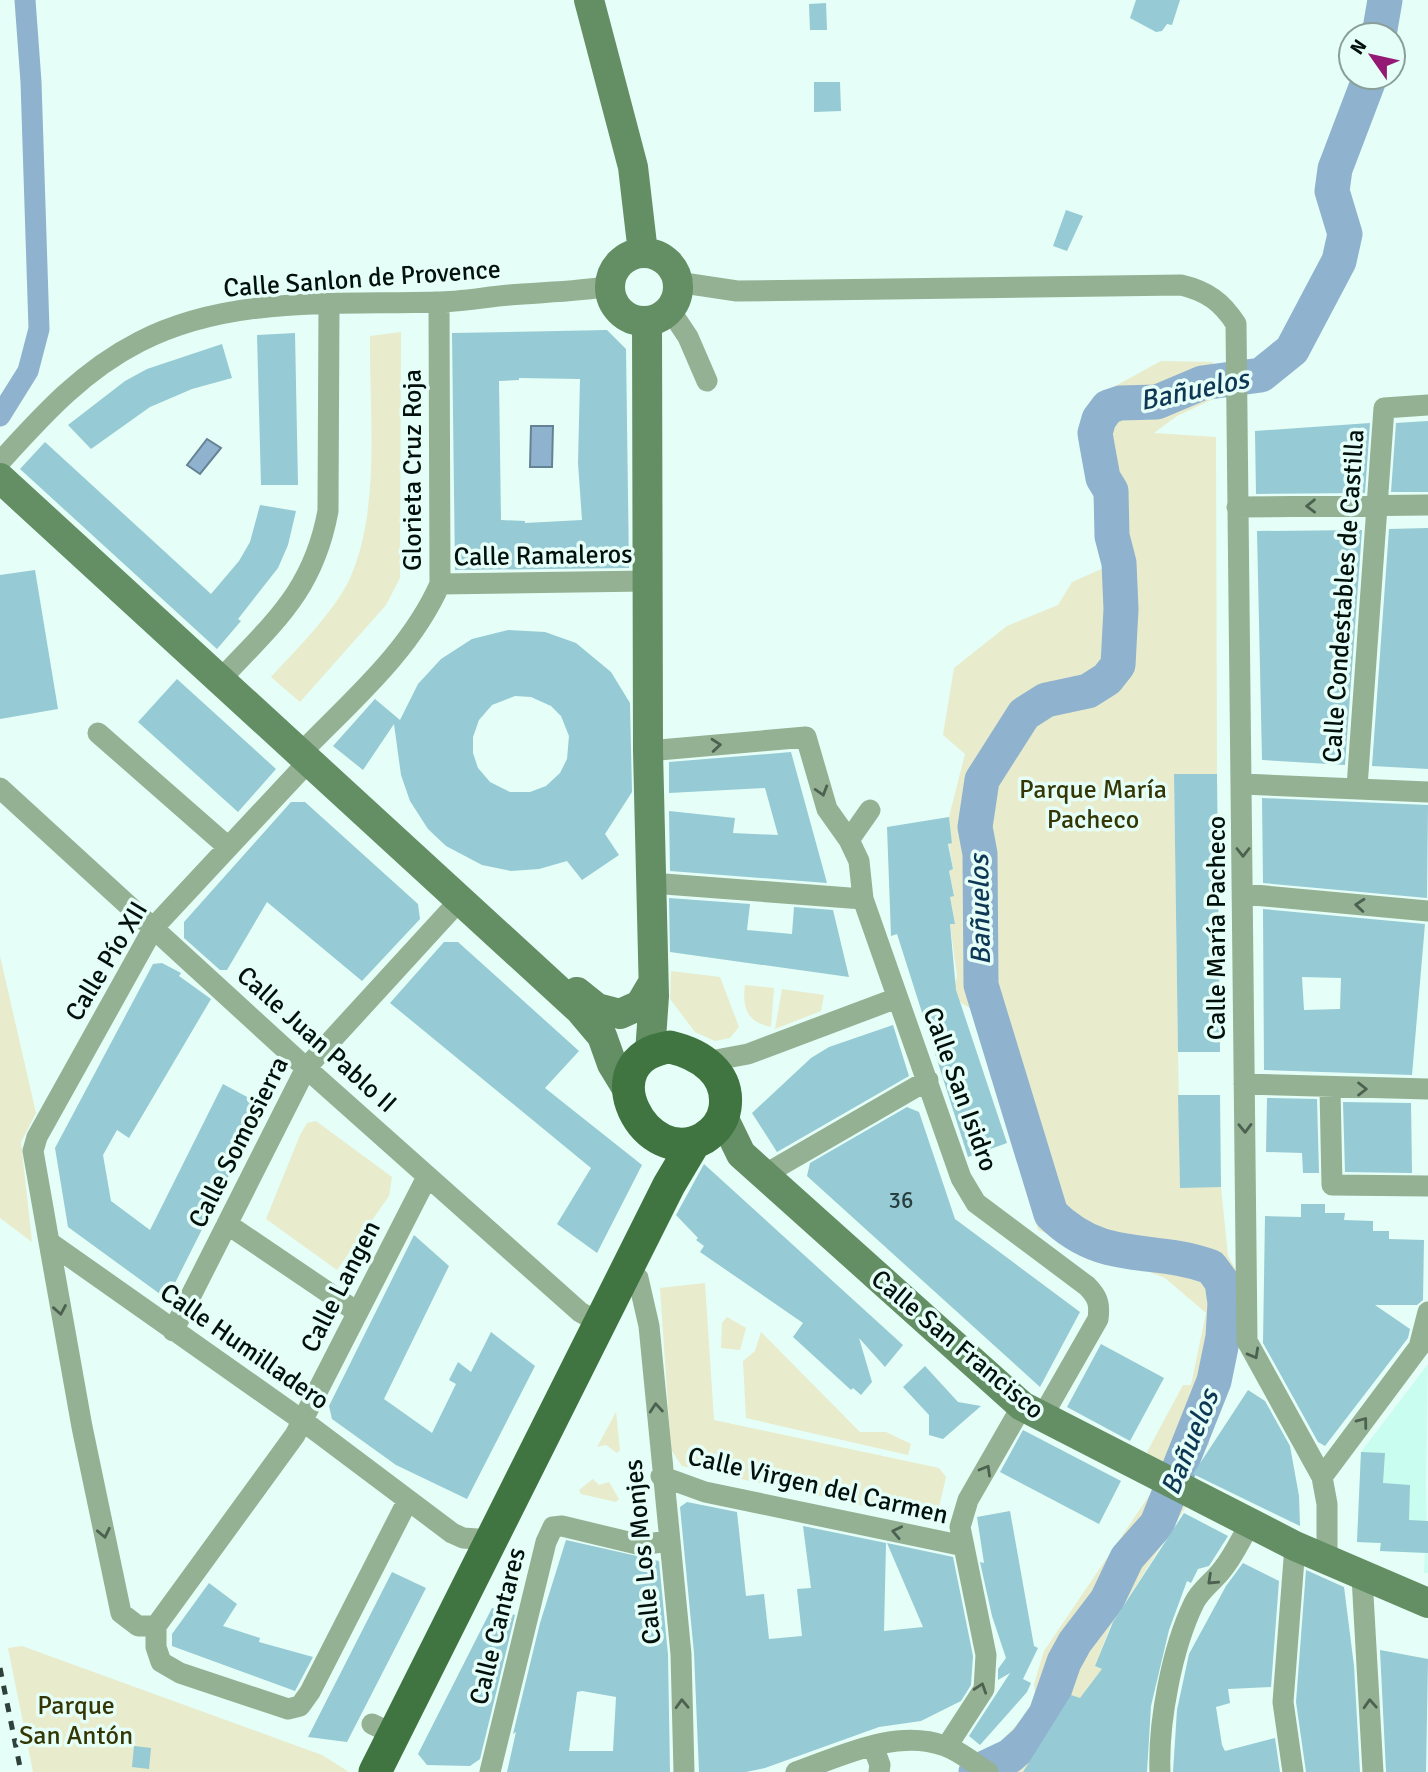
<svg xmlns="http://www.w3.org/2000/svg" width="1428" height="1772" viewBox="0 0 1428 1772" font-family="Signika,sans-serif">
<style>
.built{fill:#c9fdef}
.green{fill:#e8ebcc}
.water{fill:#8fb2ce;stroke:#658294;stroke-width:2}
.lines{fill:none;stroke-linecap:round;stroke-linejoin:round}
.canal{stroke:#8fb2ce;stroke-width:21}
.river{stroke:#8fb2ce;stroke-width:35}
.building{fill:#96cad4;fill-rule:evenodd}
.street{stroke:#94b194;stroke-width:21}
.secondary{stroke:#648e64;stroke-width:30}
.primary{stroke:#407541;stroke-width:33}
.rail{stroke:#30413c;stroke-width:5;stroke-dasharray:9 9;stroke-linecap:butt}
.oneway{stroke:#4c6150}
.labels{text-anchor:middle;stroke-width:7;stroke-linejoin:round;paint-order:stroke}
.number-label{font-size:23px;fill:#283f3f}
.street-label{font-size:26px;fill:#03110d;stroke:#e5fef7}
.park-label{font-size:26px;fill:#343603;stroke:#e5fef7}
.water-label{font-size:28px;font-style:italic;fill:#0d3754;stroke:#e5fef7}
</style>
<rect width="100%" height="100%" fill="#e5fef7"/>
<path class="built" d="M1428,1364L1426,1485L1428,1573H1424L1425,1553L1380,1551V1543L1357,1542L1361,1452Z"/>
<path class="green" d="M401,332L400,578L386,605L300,702L271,677C296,650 337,609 351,576C381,506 369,411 370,336Z
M1161,361L1213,362V399L1177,416L1154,433L1216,437L1217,774H1174L1180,1187H1221L1228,1256L1246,1288L1234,1360L1213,1407L1209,1444L1194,1467V1494L1110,1627L1095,1666L1109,1672L1080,1698L1023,1772H987L983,1769L988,1755L1036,1704L1034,1684L1044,1651L1161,1478L1147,1452L1183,1385H1191L1206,1313L1165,1278L1038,1230L1018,1147L976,1012L960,1002L951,1005L957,976L950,924L955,923L950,897L954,895L949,871L953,869L949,844L952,842L949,817L965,754L943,735L954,668L1007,626L1058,605L1072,582L1104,568L1082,422L1097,396Z
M0,956L36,1113L21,1142L32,1242L0,1218Z
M671,971L720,977L739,1027L730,1038L715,1041L695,1032L670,999Z
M745,985L774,988L771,1027C747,1022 742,1008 745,985Z
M782,989L824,995L821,1011L775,1029Z
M316,1121L392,1177L389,1196L337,1270L266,1219L300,1135L307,1123Z
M705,1283L714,1420L939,1468L946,1477L937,1516L929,1520L682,1466L671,1450L660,1288Z
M727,1317L746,1328L740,1350L721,1348L722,1323Z
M761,1332L860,1432H886L911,1444L908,1455L746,1418L743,1361L755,1351Z
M616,1412L620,1450L617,1453L606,1445L597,1447Z
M593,1479L599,1485L609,1482L619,1499L616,1502L581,1494L579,1490Z
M22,1646L322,1755L349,1772H33L8,1648Z"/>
<path class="water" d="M531,426H553L552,467H530Z
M207,439L221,448L200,474L187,465Z"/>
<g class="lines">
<path class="canal" d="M0,416L28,371L39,329L31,82L25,0"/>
<path class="river" d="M1379,35L1385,0
M976,1772L1010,1756L1027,1741L1046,1714L1064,1662L1075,1642L1107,1600L1127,1558L1157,1524L1214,1381L1223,1337L1225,1303L1222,1282L1211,1267C1151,1245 1104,1266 1051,1214L981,985L980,854L975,827L982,780L1024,714L1046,700L1088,691L1107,679L1118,665L1121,609L1119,563L1112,536L1111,491L1103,478L1097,445L1095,433L1099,419L1108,407L1120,403L1157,402L1202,383L1261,375L1292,350L1339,261L1345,234L1332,191L1335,169L1370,77"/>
</g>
<path class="building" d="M1136,0H1180L1172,25L1167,24L1162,31L1156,32L1130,18Z
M826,3L827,30H810L809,4Z
M814,82H840L841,111L814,112Z
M1066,210L1083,216L1067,251L1053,246Z
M607,330L626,349L629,568L455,570L452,333ZM519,378L580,379L578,463L582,520L525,523V521L501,520L499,381L519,380Z
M295,333L298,485H261L257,335Z
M222,344L232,378L192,389L150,407L91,449L68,425L125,381L147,369Z
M1428,421V492H1391L1396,423Z
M1370,423L1365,493L1256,494L1255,431Z
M45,442L211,594L239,561L250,542L260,505L296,511L288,545L278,568L238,619L241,621L217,649L20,469Z
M1428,528V769L1372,766L1389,529Z
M1362,530L1345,765L1262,760L1257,531Z
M35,570L58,709L0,719V575Z
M508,630L545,632L576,643L611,672L630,703L632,792L605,834L619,855L582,880L567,861L539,869L511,871L482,865L446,846L428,829L410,801L401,775L394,724L363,770L333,746L375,699L400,720L418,684L441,659L472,639ZM515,696L531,697L551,706L561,716L569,736L567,759L560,773L546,786L530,792H510L490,782L478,768L473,753V737L479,720L492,705Z
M177,679L276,769L238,812L138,722Z
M791,752L827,883L670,871L669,811L735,818L733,833L778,835L765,788L669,793V762Z
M1174,774H1217L1220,1052H1178Z
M1262,798L1428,805L1427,898L1263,883Z
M291,802H305L418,904L420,919L362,981L267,902L227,970H220L184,938V922Z
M949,817L952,843L948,844L953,869L949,871L954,896L950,897L955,924H950L956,990L1007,1143L968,1157L897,934L891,936L887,827Z
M669,898L750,904L747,930L792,934L794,907L833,910L849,977L670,952Z
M1263,909L1425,924L1412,1075L1264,1070ZM1302,977L1341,978L1340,1009L1304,1010Z
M444,942H458L579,1051L545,1088L642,1165L597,1253L557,1224L591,1168L390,1003Z
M162,963L181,973L179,976L211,999L129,1138L117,1130L103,1155L111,1201L150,1230L223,1084L264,1106L171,1291L160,1294L68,1227L55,1148L153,964Z
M893,1025L909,1076L777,1152L752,1113L811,1058L829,1047Z
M1178,1095H1220L1221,1187L1180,1188Z
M1267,1098L1317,1099L1319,1173H1303L1302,1153L1266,1152Z
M1343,1102L1411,1103L1412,1173L1345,1172Z
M907,1107L919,1112L955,1219L1080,1312L1040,1387L807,1176L810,1163Z
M704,1164L903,1345L885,1367L859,1338L872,1382L861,1395L853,1388L851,1390L793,1337L803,1323L700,1252L704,1246L696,1240L698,1238L676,1215Z
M1301,1204H1325V1213H1345L1344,1220L1373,1221V1231H1389V1239L1424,1240L1423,1300L1417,1305H1375L1410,1329L1408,1338L1325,1446L1318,1442L1263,1343L1265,1216L1301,1217Z
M414,1235L449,1266L384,1399L432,1433L456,1384L449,1380L458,1362L471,1372L491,1332L535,1366L467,1499L396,1465L332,1419L329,1406Z
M1101,1344L1164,1378L1130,1441L1067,1407Z
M925,1366L958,1402L981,1406L943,1439L929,1435V1415L903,1387Z
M1248,1390L1265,1401L1290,1446L1299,1496L1300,1526L1193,1474Z
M1023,1430L1121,1481L1099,1524L1000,1472Z
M1361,1452L1385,1453L1383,1483L1410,1485L1409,1520L1428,1521V1553L1380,1551L1381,1543L1357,1542Z
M687,1502L737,1512L746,1596L764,1594L769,1639L802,1636L797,1589L811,1588L803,1526L886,1543L884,1631L923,1627L887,1543L953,1557L973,1656L971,1685L961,1701L921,1721L879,1727L765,1768L746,1772H699L694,1653L680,1507Z
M1010,1511L1034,1646L1038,1648L1023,1679L1031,1683L1027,1692L980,1745L969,1736L1010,1673L998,1680V1669L1006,1658L992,1616L980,1562L984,1563L977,1517Z
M1184,1513L1228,1536L1209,1566L1198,1569L1191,1583L1187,1581L1169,1630L1151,1706L1147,1772H1023L1071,1695L1080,1698L1102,1669L1095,1666L1113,1622Z
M566,1540L659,1561L668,1655L670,1772H507L516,1732L513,1734L540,1623ZM582,1691L616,1697L613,1751H569L577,1692Z
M1243,1563L1279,1581L1271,1687L1228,1689L1230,1703L1216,1707L1222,1745L1225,1751L1275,1738L1280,1772H1173L1177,1710L1189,1654L1226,1586Z
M1306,1570L1344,1587L1354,1666L1360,1772H1306L1296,1702Z
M392,1572L426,1588L347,1742L308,1737Z
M209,1583L237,1604L223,1626L260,1638L259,1642L313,1657L295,1691L172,1646V1634Z
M492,1608L515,1615L480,1759L470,1766L427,1765L418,1754Z
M1380,1650L1428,1659L1426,1772H1386Z
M134,1746L151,1748L149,1769L132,1767Z"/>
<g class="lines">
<path class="street" d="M677,282L737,291L1181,285C1207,291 1222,302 1236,324L1247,1341L1322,1477L1327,1504V1560
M670,310L688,337L707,381
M1384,408L1428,405
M0,462C42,416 82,371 139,342C230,295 337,305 436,302C460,302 485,297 509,295C543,292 576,292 610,286
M1237,507L1428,505
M440,584L647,581
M220,680C273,623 313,592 328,511L329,304
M98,733L228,847
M648,751L806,737L827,809L849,840
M300,754C350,702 410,652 440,584L439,302
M308,762L154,927L37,1137L33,1151L49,1242L303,1421L452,1533L463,1538L492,1540
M1243,784L1428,792
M1357,787L1384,408
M0,788L306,1068L580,1312L601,1324
M870,810L849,840L859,861L863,899L961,1178L976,1203L1087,1286C1098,1297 1100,1304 1098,1319L1042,1417
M651,883L863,899
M1243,894L1428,911
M705,1062L748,1054L897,998
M1244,1084L1428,1089
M1330,1089L1332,1185L1428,1186
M764,1175L928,1080
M227,1224L357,1312
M49,1242L82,1427L121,1613L138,1626H156
M628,1271L638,1278L649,1326L681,1654L684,1772
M173,1331L306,1068L459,901
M661,1476L705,1492L964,1546
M1322,1477L1419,1347L1428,1312
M408,1500L310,1692L300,1706L288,1709L180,1673L161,1662L156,1647V1626L295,1435L427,1177
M1362,1577L1373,1772
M372,1724L393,1734
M873,1746L880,1765L879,1772
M947,1746L984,1689L986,1655L960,1527L968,1500L1022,1406
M490,1772L546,1542L553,1527L562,1526L641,1545L668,1541
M796,1772C842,1756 896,1728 945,1746C960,1751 975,1764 988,1772
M1160,1772C1158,1722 1172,1648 1194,1603C1201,1589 1213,1582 1222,1570C1233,1557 1241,1539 1250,1524
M1293,1772L1283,1702L1295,1546"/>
<path class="secondary" d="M589,0L633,167L643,253
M610 287a34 34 0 1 1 68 0a34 34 0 1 1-68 0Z
M647,321L648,751L654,996L650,1053
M0,478L580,1010L602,1036L612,1064L626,1087
M577,992L597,1008L620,1014L640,1005L653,983
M723,1117L741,1154L1022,1406L1295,1546L1428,1603"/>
<path class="primary" d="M670,1047C700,1054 730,1073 725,1108C723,1121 715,1131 704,1138C646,1172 586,1059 670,1047Z
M375,1772L669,1185L694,1143"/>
<path class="rail" d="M0,1668L21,1772"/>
</g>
<defs><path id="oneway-chevron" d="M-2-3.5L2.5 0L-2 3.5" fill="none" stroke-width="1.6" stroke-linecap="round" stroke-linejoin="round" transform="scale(1.75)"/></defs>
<g class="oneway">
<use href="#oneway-chevron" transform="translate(1311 506) rotate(179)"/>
<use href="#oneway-chevron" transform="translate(716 745) rotate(-5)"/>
<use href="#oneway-chevron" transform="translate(822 791) rotate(73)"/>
<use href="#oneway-chevron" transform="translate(1243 852) rotate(90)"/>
<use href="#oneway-chevron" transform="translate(1360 905) rotate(-175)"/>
<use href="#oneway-chevron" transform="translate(1362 1089)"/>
<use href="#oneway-chevron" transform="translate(1245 1128) rotate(89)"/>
<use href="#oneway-chevron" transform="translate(60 1310) rotate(80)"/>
<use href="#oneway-chevron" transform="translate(1254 1354) rotate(61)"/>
<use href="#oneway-chevron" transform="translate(656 1408) rotate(-95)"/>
<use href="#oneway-chevron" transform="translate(1363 1422) rotate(-53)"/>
<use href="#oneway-chevron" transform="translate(986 1470) rotate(-60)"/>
<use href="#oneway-chevron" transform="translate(897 1532) rotate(-168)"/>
<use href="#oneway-chevron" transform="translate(104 1533) rotate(78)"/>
<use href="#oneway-chevron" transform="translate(1212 1580) rotate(137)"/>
<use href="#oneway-chevron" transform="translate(981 1688) rotate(-72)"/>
<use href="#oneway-chevron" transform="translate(682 1704) rotate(-92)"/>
<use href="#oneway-chevron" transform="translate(1370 1704) rotate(-93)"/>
</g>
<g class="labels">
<g class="number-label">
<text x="901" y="1208">36</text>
</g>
<g class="street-label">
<text transform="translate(362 278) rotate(-4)" y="9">Calle Sanlon de Provence</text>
<text transform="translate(412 470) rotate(-90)" y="9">Glorieta Cruz Roja</text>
<text transform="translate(543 555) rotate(-1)" y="9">Calle Ramaleros</text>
<text transform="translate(1343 596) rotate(-86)" y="9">Calle Condestables de Castilla</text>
<text transform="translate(1216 928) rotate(-90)" y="9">Calle María Pacheco</text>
<text transform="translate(106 961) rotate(-59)" y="9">Calle Pío XII</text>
<text transform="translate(317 1039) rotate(42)" y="9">Calle Juan Pablo II</text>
<text transform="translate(961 1089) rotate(70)" y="9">Calle San Isidro</text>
<text transform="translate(238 1142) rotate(-63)" y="9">Calle Somosierra</text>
<text transform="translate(340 1286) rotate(-63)" y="9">Calle Langen</text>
<text transform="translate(958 1344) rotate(40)" y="9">Calle San Francisco</text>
<text transform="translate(245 1346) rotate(35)" y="9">Calle Humilladero</text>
<text transform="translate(818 1485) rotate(13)" y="9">Calle Virgen del Carmen</text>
<text transform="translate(642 1552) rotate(-96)" y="9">Calle Los Monjes</text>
<text transform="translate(497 1626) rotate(-76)" y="9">Calle Cantares</text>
</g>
<g class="park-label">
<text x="1093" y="798">Parque María<tspan x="1093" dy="30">Pacheco</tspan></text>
<text x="76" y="1714">Parque<tspan x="76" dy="30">San Antón</tspan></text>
</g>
<g class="water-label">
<text transform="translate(1194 389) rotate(-12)" y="10">Bañuelos</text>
<text transform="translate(979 910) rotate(-91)" y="10">Bañuelos</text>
<text transform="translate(1189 1442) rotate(-68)" y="10">Bañuelos</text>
</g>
</g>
<g transform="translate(1372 56) rotate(304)"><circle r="33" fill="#e5fef7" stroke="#8b9f99" stroke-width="2"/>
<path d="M0-5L12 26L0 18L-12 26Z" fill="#941974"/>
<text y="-10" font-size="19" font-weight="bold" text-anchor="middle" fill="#03110d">N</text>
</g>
</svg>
